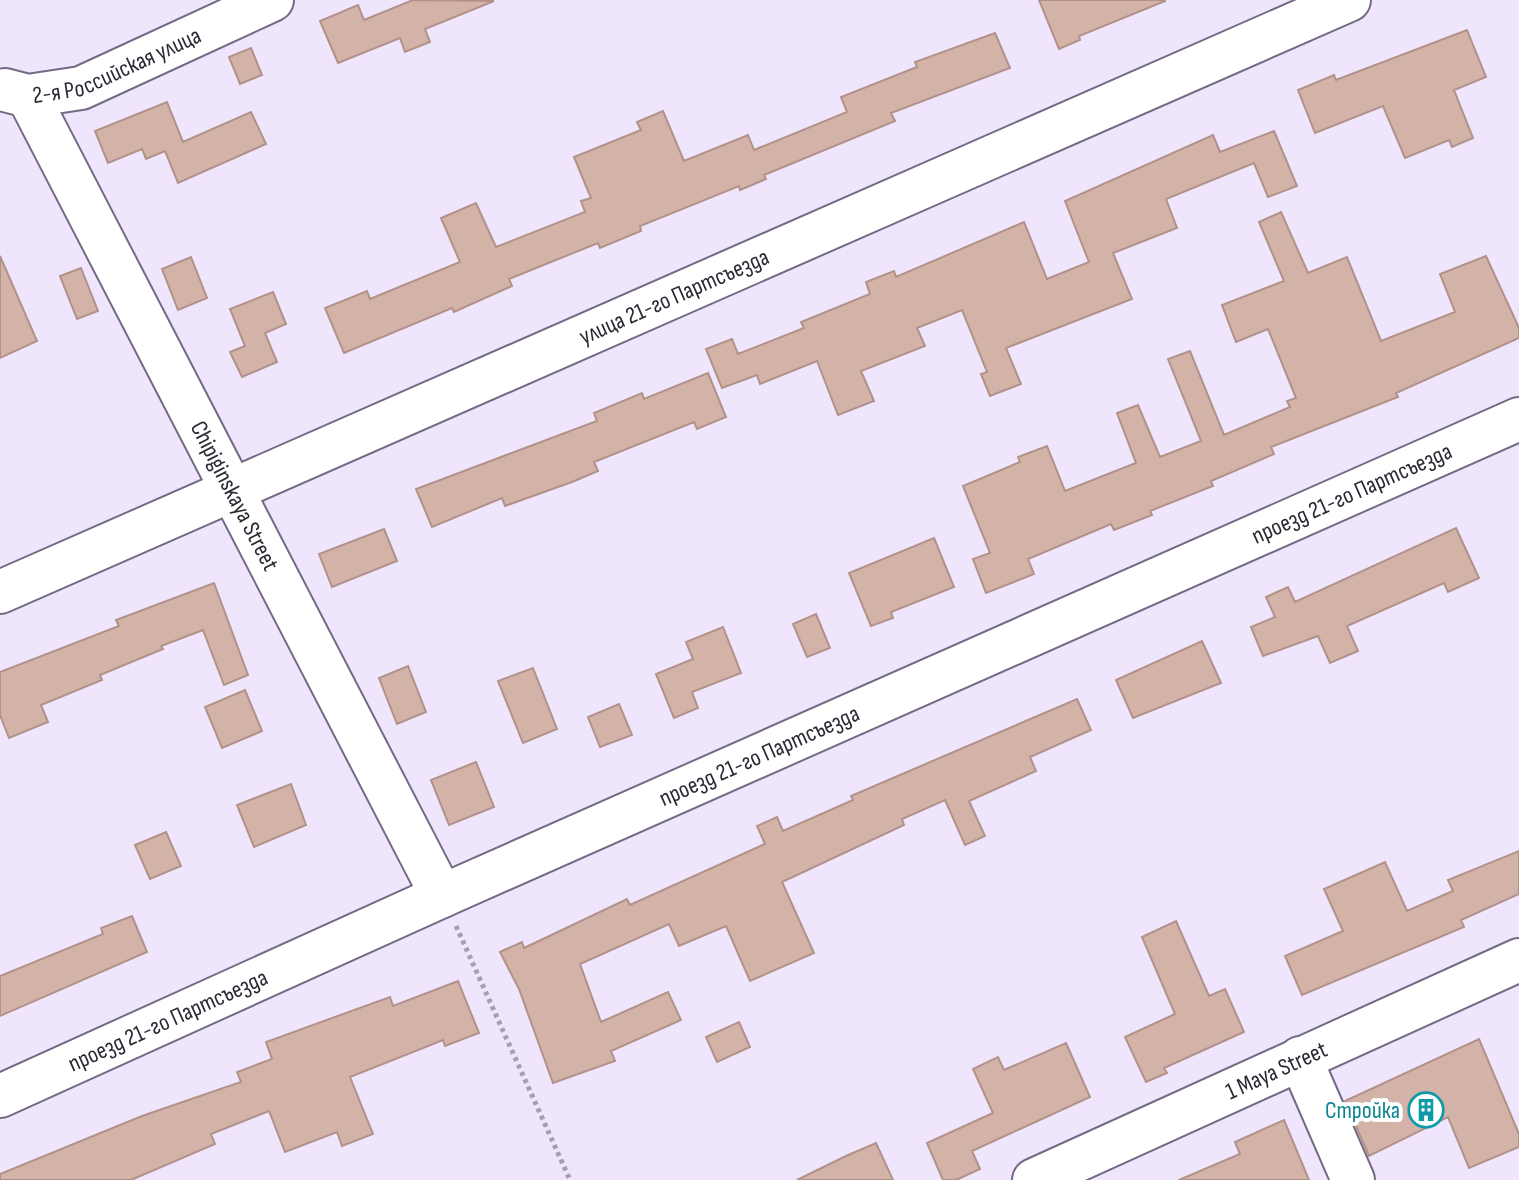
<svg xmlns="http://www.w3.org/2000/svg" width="1519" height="1180" viewBox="0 0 1519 1180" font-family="'Sofia Sans Condensed',sans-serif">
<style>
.building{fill:#d3b2a8;stroke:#b29288;stroke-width:2}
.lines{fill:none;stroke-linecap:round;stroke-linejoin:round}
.minor-casing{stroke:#736a84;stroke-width:46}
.path{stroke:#a69fb2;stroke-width:5;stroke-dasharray:4 4;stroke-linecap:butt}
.minor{stroke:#fff;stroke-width:42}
.labels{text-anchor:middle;stroke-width:8;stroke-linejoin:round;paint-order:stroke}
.street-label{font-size:24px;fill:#2d2934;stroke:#fff}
.culture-label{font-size:24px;fill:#0d838f;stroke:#fff;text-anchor:end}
</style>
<rect width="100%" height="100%" fill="#efe6fe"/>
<path class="building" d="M413,0L494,1L425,29L430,42L405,52L400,38L338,63L320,21L358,5L364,20Z
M1039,0H1165V1L1079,36L1080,40L1059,49Z
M1467,30L1486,77L1454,90L1473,138L1452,147L1449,140L1405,158L1383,106L1315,133L1298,90L1334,75L1336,80Z
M995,33L1010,68L891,113L895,121L764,175L766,179L740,190L739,186L640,226L641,231L600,248L598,243L509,279L512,286L454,312L452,308L344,353L325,308L367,291L370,299L460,262L441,218L476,203L496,247L585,212L581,201L591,198L574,157L641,130L637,122L663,111L684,161L748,135L754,150L847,112L841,97L917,67L915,62Z
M251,48L262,75L240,84L229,57Z
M167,102L183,142L251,112L266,144L178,183L165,151L146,159L142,149L108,163L95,131Z
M1274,131L1297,186L1268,197L1254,163L1166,199L1177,228L1113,253L1132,299L1006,348L1021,384L990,396L981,374L987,372L962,310L917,328L925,346L861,371L874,401L838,415L817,361L760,384L757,375L722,388L706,349L732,339L738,354L804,328L801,322L870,294L866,282L894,271L896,277L1024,222L1047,279L1089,262L1065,201L1213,135L1220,152Z
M1281,212L1308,273L1347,257L1381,341L1455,312L1440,274L1486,256L1519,328V338L1396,393L1398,397L1271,447L1274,454L1211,481L1213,486L1150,511L1152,515L1114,530L1111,524L1028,559L1034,574L986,593L973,559L990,553L963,486L1020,462L1018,457L1047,446L1065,491L1136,463L1117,413L1138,405L1160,457L1201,441L1168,359L1190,351L1224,435L1290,407L1287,401L1296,398L1268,329L1236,342L1222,305L1284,281L1259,222Z
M0,256L37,341L0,358Z
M191,257L207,298L178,310L162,269Z
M81,268L98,311L77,319L60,276Z
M273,292L286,324L265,333L277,362L242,377L230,352L245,346L230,309Z
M708,373L726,417L697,429L694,422L594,462L598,471L572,482L505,506L502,498L432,527L416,489L597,421L594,413L642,393L644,399Z
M1456,528L1479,578L1448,592L1444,583L1347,626L1358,651L1330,663L1318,636L1263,656L1251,627L1275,617L1266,597L1288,587L1295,602Z
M384,529L397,561L332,587L319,554Z
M934,538L954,587L891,612L893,618L871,626L849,573Z
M214,583L248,675L224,685L203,630L161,646L163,649L100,675L102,680L41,705L48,722L9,738L0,715V672L119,626L116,620Z
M816,614L830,648L807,657L793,624Z
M723,627L741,673L692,692L698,708L674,718L656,674L693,659L686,642Z
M1202,641L1221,683L1133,718L1116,680Z
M408,666L426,712L397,724L379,678Z
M533,668L557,729L523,743L498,681Z
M245,690L262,731L222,748L205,707Z
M1077,699L1091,730L1030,757L1036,771L969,801L985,836L965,845L945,800L902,819L904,825L782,882L814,953L750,981L726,926L679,946L669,924L580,964L601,1022L668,992L681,1020L611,1051L615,1061L553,1083L519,989L500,952L522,942L524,948L627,899L630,905L765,844L757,826L777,817L783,831L853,800L851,796Z
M619,704L632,735L600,747L588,717Z
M476,762L494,807L449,825L431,780Z
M291,784L306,825L254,847L237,805Z
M166,832L181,866L150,879L135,845Z
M1519,851V894L1461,920L1464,927L1302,995L1285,956L1343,931L1324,889L1385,862L1407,911L1453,891L1448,880Z
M132,916L147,952L0,1016V976L103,934L101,928Z
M1176,921L1209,996L1225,989L1244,1032L1164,1068L1167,1073L1146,1082L1125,1037L1175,1014L1142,937Z
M458,981L479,1033L445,1046L443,1040L350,1077L373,1134L342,1146L337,1132L285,1152L269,1111L211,1134L215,1144L131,1180H0V1174L142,1116L241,1082L237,1072L272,1059L266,1042L390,997L393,1006Z
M739,1022L750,1047L717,1062L706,1037Z
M1479,1039L1519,1134V1147L1469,1168L1448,1117L1369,1156L1345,1101Z
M1066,1043L1090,1097L972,1151L980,1169L956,1180H943L927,1143L993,1113L973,1069L998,1057L1004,1070Z
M1284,1120L1309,1180H1179L1240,1154L1235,1142Z
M876,1143L893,1180H797L846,1156Z"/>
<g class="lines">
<defs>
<g id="minor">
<path id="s1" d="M5,90L28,96L81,88L272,0"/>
<path id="s2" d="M28,96L442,896"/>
<path id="s3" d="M0,592L1349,0"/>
<path d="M1300,1058L1353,1180"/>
<path id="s4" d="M0,1096L442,896L1519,419"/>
<path id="s5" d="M1034,1180L1519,960"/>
</g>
</defs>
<use href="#minor" class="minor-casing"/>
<path class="path" d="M456,926L570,1180"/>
<use href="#minor" class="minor"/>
</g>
<defs>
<symbol id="building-ring" viewBox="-11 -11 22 22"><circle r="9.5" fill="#fff" stroke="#0f9aa8" stroke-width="1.5"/><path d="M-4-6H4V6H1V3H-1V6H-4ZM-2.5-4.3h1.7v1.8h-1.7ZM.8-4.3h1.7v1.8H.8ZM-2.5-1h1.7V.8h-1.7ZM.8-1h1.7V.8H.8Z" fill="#0f9aa8"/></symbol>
</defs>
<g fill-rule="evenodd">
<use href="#building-ring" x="1406" y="1090" width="40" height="40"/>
</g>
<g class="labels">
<g class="street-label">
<text dy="8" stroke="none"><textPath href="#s1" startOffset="118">2-я Российская улица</textPath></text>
<text dy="8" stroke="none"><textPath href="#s3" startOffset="736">улица 21-го Партсъезда</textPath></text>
<text dy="8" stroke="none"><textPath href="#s4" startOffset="1480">проезд 21-го Партсъезда</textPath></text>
<text dy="8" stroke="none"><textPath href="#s2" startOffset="450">Chipiginskaya Street</textPath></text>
<text dy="8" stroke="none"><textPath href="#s4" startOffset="832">проезд 21-го Партсъезда</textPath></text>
<text dy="8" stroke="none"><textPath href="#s4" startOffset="184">проезд 21-го Партсъезда</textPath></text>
<text dy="8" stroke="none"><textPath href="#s5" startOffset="266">1 Maya Street</textPath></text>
</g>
<g class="culture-label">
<text x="1400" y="1118">Стройка</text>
</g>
</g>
</svg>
